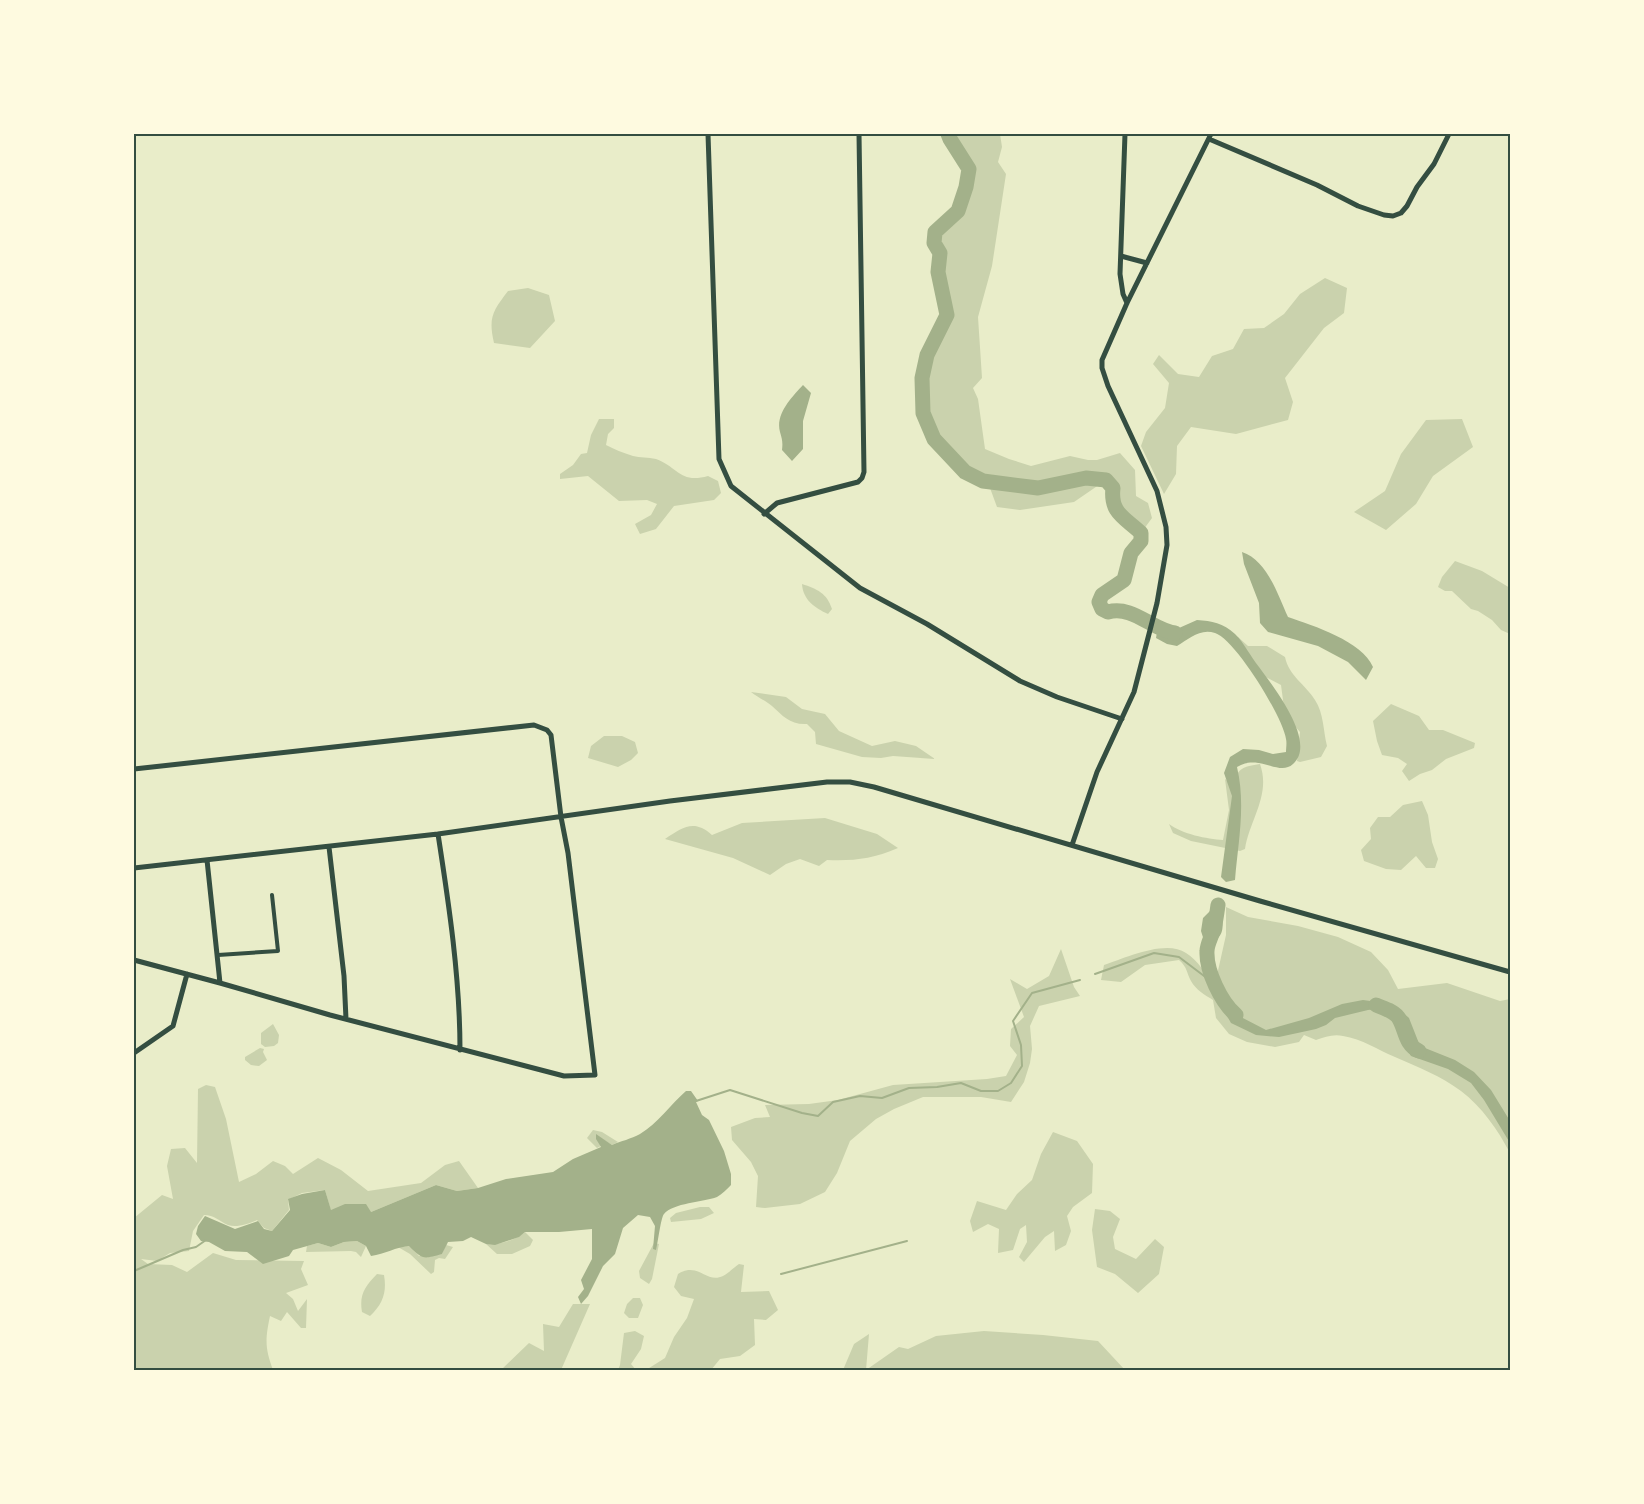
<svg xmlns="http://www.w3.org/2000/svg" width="1644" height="1504" viewBox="0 0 1644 1504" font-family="'Noto Serif',serif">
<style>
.green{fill:#cad2ad}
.water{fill:#a3b18a}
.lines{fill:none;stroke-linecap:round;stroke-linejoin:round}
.stream{stroke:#a3b18a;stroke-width:2}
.river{stroke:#a3b18a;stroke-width:15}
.pedestrian{stroke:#344e41;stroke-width:4}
.minor{stroke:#344e41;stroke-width:5}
.neatline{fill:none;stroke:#344e41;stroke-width:2}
</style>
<rect width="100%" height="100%" fill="#e9edc9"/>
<path class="green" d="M948,134H1000L1002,147L998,162L1006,174L992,266L978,317L982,378L973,388L978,399L985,449L1009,459L1031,466L1070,456L1088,460H1097L1120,453L1135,470L1136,496L1148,503L1152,518L1141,533C1124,517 1110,513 1113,488L1106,480L1074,502L1020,510L997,507L990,488L983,481L965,472L934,439L923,413L922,378L927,355L947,315L938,272L940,254L934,243L935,232L958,211L966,187L969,169L950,139Z
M1325,278L1347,288L1344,313L1324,328L1285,378L1293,402L1288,420L1236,434L1191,427L1177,446L1176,474L1164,494L1141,446L1146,432L1165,408L1169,383L1153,364L1159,355L1178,374L1199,377L1212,356L1233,349L1244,329L1264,328L1284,314L1300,294Z
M528,288L549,295L555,321L530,348L494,343C488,317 493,311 508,291Z
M599,419H614V428L608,434L606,445C614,449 623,453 633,456C640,458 648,457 656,459C678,467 680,484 708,476L718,481L721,493L714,500L674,506L656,529L640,534L635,524L651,515L657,504L647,500L619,501L588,476L560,479V474L573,465L581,454L587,453L591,435Z
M1462,419L1473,447L1433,476L1416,504L1386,530L1354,512L1385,491L1401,454L1426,420Z
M1455,561L1482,571L1510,588V634L1501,630L1492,620L1478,611L1471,609L1452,591H1445L1438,587L1442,577Z
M802,584C817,589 827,593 832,609L828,614C815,608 803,600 802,584Z
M1227,634L1238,637L1248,646H1267L1285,657C1289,676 1305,684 1315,700C1324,714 1323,730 1327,746L1321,757L1300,762L1297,761L1300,732L1285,715L1281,685L1256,672Z
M751,692L786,697L802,709L825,714L839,731L872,746L895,741L916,746L935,759L893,756L881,758L862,757L816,744L815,732L807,724C790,725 783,716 772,706C766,701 757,697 751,692Z
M1391,704L1419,716L1429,730H1443L1475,743L1474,748L1446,759L1432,770L1420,774L1409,781L1402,771L1407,764L1398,758L1382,755L1377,741L1373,721Z
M604,736H622L635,742L638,753L631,760L618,767L588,758L591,746Z
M1260,764C1271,795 1250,819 1245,849L1240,851L1191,841L1173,833L1169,824C1182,834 1207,839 1223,840L1229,810L1225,779L1233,785C1238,767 1243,767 1260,764Z
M1422,801L1428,815L1432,842L1438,859L1435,868H1426L1416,856L1401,870L1386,869L1364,861L1361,850L1371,839L1370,828L1378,817H1390L1403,805Z
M825,818L877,834L898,848C872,859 854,861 827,860L819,866L800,859L786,864L770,875L733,858L665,839C683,827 694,819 712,835L742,823Z
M1226,907L1248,917L1298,926L1338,937L1371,952L1388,970L1398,989L1447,983L1500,1001L1510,999V1153C1498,1130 1482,1107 1461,1091C1441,1076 1418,1067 1395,1057C1378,1050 1362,1039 1343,1036C1333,1034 1325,1037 1316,1040L1304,1035L1299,1042L1275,1047L1247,1042L1229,1034L1216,1018L1213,1000C1205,995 1196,990 1191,981C1186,972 1188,968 1179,960L1145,965L1121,982L1101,980L1104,965C1125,958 1166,939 1186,953C1198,960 1205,974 1215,984L1226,935Z
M1061,949L1074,987L1080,996L1039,1006L1030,1026L1032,1049L1030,1063L1024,1082L1011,1102L981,1097H923L894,1109L876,1119L850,1141L837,1173L825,1192L800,1204L765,1208L756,1207L758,1176L751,1162L732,1140L731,1127L755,1118L770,1117L765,1105L809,1104L838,1100L893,1085L987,1079L1006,1076L1017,1055L1010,1046L1011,1029L1024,1017L1010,979L1027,989L1049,976Z
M273,1024L279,1035L278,1043L274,1046L265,1047L261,1044V1033Z
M260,1048L264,1049L263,1052L267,1060L259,1066L251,1065L245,1060V1057Z
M206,1085L215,1087L226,1119L239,1182L256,1174L273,1161L285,1166L293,1174L318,1158L341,1170L368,1191L421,1183L445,1165L459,1161L478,1188L457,1191L436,1185L371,1212L331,1211L325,1190L302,1193L288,1200L289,1210L272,1231L264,1228L257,1220C249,1224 236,1228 228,1225C219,1221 214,1215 204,1215L193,1231L189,1251L170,1253L157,1261L141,1259L148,1264L172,1265L187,1272L213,1253L236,1260L304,1261L301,1269L308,1285L286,1293L293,1299L298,1311L307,1299L306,1328H301L287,1312L281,1321L270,1316C265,1340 265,1348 273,1370H134V1218L162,1195L173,1199L167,1166L171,1149L185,1148L197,1163L198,1089Z
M593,1130L602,1132L618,1142L612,1145L596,1135L601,1146L597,1148L587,1138Z
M1053,1132L1077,1141L1093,1164L1092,1193L1073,1207L1067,1216L1071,1231L1066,1245L1055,1251L1054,1231L1045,1237L1024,1262L1019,1257L1027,1242L1026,1225L1020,1229L1013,1250L998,1253L999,1229L988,1224L973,1232L970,1221L977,1201L1006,1210L1017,1194L1032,1180L1041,1154Z
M700,1207H709L714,1213L701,1219L671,1222L670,1218L676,1213Z
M1095,1209L1110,1211L1120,1219L1113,1237L1115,1249L1136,1259L1155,1239L1164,1247L1159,1274L1138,1293L1115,1274L1097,1267L1092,1230Z
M525,1232L533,1240L530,1246L512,1254H497L486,1244C499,1245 514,1241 525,1232Z
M357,1241L366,1246L361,1257L356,1252L351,1251L306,1252L307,1246L318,1243L331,1247L344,1242Z
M654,1243L659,1244L652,1279L649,1284L640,1278L639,1271Z
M446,1245L453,1247L445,1259L439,1258L435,1260L434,1272L431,1274L410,1254L398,1247L410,1246L419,1256L442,1254Z
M739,1264L744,1265L741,1292L769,1291L778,1310L766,1320L754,1319L755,1345L740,1356L720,1359L711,1370H646L665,1358L674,1337L687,1318L694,1299L681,1296L674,1287L678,1274C698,1261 706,1284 723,1276C729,1273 734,1267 739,1264Z
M377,1274L384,1275C387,1292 383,1304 370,1316L362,1312C359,1295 365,1286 377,1274Z
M633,1298H640L643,1305L638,1318H629L624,1313L627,1304Z
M573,1304H590L561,1370H501L529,1343L544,1351L543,1324L559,1327Z
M635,1331L644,1336L641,1349L631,1364L636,1370H642H618L620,1365L624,1333Z
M984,1331L1043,1335L1098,1341L1125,1370H843L854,1344L869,1334L866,1370L899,1347L908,1349L936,1336Z"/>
<path class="water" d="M803,385L811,393L803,421V449L792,461L782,450C783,442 782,439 780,432C775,414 792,397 803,385Z
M1242,552C1267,560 1278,595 1288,617C1314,626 1362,641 1373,667L1366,680L1348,662L1318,646L1268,632L1260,623L1259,603L1244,564Z
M1197,620C1212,621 1223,623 1235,634C1245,644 1250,656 1259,667C1272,685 1318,742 1293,764C1279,777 1259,753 1237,767C1246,805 1238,843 1235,880L1226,882L1221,877L1232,796L1224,773L1230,757L1243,749L1259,750L1273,754L1286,752C1286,748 1287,743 1286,739C1283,717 1235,639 1215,633C1200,628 1189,639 1177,646L1167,644L1156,638L1158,626L1170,632Z
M1212,909L1222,912C1224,937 1222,933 1207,950L1201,931L1203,918Z
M1227,998L1239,1016L1266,1030L1309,1018L1342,1004L1363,1000L1385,1003L1398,1008L1409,1018L1420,1046L1455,1060L1474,1072L1491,1090L1510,1121V1143L1484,1100L1471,1083L1448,1069L1411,1056L1406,1048V1028L1402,1019L1385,1008L1368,1010L1335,1018L1326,1025L1316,1029L1279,1037L1256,1035L1231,1023L1221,1005Z
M686,1091H691L698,1101L696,1102L702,1115L709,1120L724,1151L731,1174V1185C727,1189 722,1194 717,1197C703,1202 673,1203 664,1214C661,1217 658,1242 656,1250L653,1249L655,1226L650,1217L638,1215L623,1228L615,1254L603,1266L588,1296L581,1304L578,1297L584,1289L581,1280L592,1259V1229L559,1232H525L519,1237L495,1245L486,1244L471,1237L463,1241L448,1242L442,1254C423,1259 423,1260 409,1246C396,1247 385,1254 371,1256L366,1246L357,1241L344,1242L331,1247L318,1243L293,1250L289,1256L263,1264L247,1252L225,1251L209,1242L201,1241L196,1234L198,1226L205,1216L235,1229L258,1221L264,1229L272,1231L290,1210L288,1199L302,1194L325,1190L331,1210L345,1204H366L371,1212L436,1185L457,1191L478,1188L506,1179L553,1172L573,1159L601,1147L596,1139V1134L612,1145C621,1141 631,1139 640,1134C657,1124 671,1104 686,1091Z"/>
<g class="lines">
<path class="stream" d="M1095,974L1154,953L1179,957L1212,982
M696,1101L730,1090L802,1113L818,1116L833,1102L860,1096L882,1098L909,1088L937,1087L961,1083L981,1091H998L1011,1083L1022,1066L1021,1045L1013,1021L1032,993L1080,980
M134,1271L183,1250L196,1247L206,1240
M781,1274L907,1241"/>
<path class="river" d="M948,134L950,139L969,169L966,187L958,211L935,232L934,243L940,253L938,272L947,315L927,355L922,378L923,413L934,439L965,472L983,481L1038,488L1086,478L1106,480L1113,488C1110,513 1124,517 1141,533V541L1131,553L1124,580L1102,595L1099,602L1102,609L1108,612C1133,605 1152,630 1175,633
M1218,905C1217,912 1216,921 1214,928C1212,936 1207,944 1207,951C1206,971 1221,1002 1236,1015
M1376,1005C1384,1008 1393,1011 1398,1017C1406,1029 1404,1044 1419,1051"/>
<path class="pedestrian" d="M218,955L278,951L272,895"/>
<path class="minor" d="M708,134L719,459L731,486L860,588L927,624L1020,681L1057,697L1122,719
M1125,134L1120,274L1123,294L1127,303
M1209,139L1317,185L1358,206L1384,215L1393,216L1401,213L1407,206L1417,187L1434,164L1449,134
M1121,256L1147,263
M764,514L777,503L858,482L862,478L864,472L859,134
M134,769L534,725L547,730L551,735L561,817L568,853L595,1075L564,1076L330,1015L220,983L134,960
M438,834C449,905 460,978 460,1050
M1072,845L1097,772L1134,692L1157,603L1167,545L1166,527L1157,491L1108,386L1102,368V360L1127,303L1211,134
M329,847L344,976L346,1019
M207,860L220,983
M134,868L438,834L670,801L827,782H850L874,787L1260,901L1510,972
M134,1053L173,1026L187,974"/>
</g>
<rect width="1644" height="1504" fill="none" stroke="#fefae0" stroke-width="270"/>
<rect x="135" y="135" width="1374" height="1234" class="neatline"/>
</svg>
